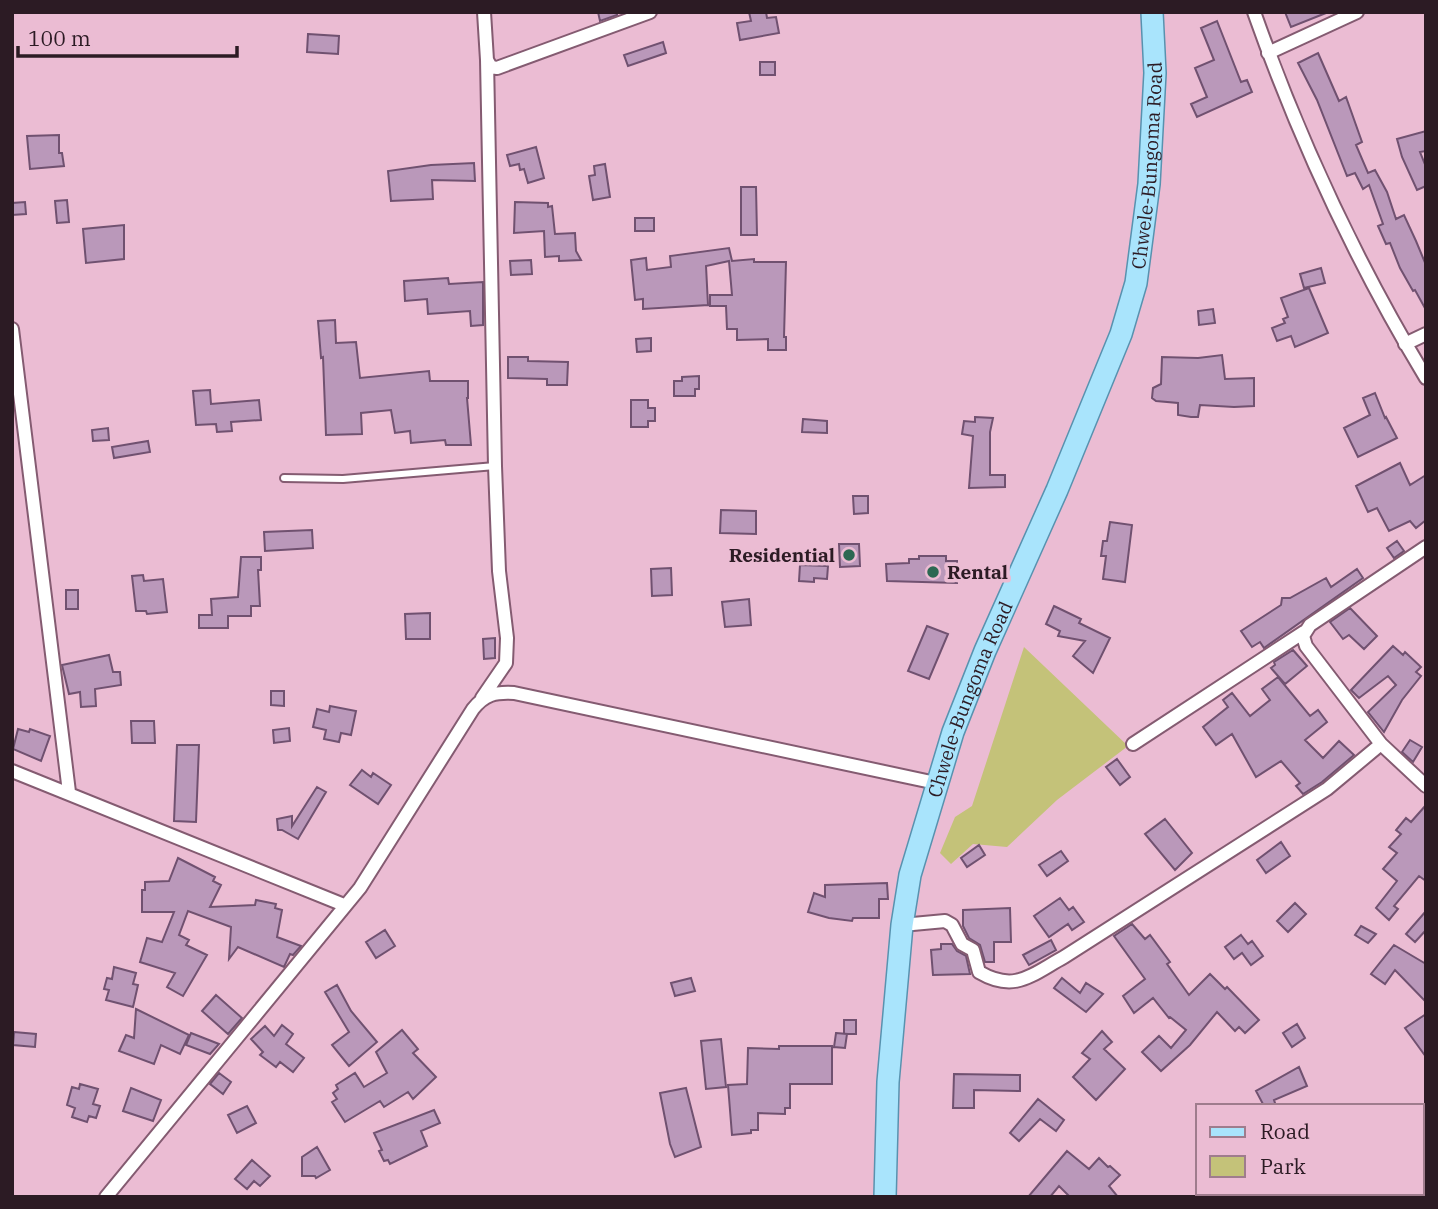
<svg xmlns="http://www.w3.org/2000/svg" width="1438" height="1209" viewBox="0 0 1438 1209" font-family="'IBM Plex Serif',serif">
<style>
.green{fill:#c4c279}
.building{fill:#ba98ba;stroke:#705170;stroke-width:2}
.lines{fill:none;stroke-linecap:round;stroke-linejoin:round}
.service-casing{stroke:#845b71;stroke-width:10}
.minor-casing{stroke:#845b71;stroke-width:16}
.primary-casing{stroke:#5892af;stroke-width:24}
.service{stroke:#fff;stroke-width:6}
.minor{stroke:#fff;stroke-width:12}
.primary{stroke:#a9e4fc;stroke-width:21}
.poi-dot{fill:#2c6852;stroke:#ebbcd3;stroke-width:2.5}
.labels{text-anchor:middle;stroke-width:7;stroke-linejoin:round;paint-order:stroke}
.street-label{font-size:19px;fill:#2c1b24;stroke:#ebbcd3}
.poi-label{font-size:19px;font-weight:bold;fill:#2c1b24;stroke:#ebbcd3;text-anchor:end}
</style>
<rect width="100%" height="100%" fill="#ebbcd3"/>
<path class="green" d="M1024,647L1128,746L1057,800L1007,847L973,844L951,864L940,853L955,817L972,806Z"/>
<path class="building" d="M598,12H617V15L600,21Z
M749,12H766L767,18L776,17L779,33L740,40L737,23L751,21Z
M1285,12H1326V13L1291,27Z
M1217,21L1241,82L1247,80L1252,92L1197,117L1191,104L1207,97L1195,68L1214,60L1201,28Z
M308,34L339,36L338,54L307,52Z
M663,42L666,53L628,66L624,55Z
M1318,53L1339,101L1346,97L1362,142L1356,145L1368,173L1375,170L1387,192L1396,219L1404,215L1416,241L1426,265V310L1415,290L1413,291L1400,268L1390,243L1386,244L1378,226L1383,224L1369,185L1363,189L1355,173L1347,176L1317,100L1298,63Z
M760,62H775V75H760Z
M1426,131V151L1420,152L1426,167V186L1417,190L1402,157L1397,139Z
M59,135V153H62L64,166L30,169L27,136Z
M536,147L544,178L528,183L524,169L520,170L519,164L510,166L507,155Z
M474,163L475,181L432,180L433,199L391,201L388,171L431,165Z
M605,164L610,197L593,200L589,176L595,175L594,166Z
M741,187H756L757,235H741Z
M67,200L69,222L57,223L55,201Z
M25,202L26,214L12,215V203Z
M515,202L548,203V207L552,206L555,234L575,233L576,251L581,260L559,261V256L545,257L544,231L514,233Z
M635,218H654V231H635Z
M124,225V259L86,263L83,229Z
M729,248L732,261L754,259V262H786L784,337H786V350H768V339L737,340V329H727L726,306H710V295H732L729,261L706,266L708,305L643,309V299L635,300L631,260L646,258L647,270L671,267L670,256Z
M531,260L532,274L511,275L510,261Z
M1321,268L1325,283L1304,288L1300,274Z
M448,278L449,284L483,282V325L471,326L470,311L428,314L427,299L405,301L404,281Z
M1309,288L1328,333L1295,347L1291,336L1277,341L1272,328L1285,323L1283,319L1288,317L1281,298Z
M1213,309L1215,323L1199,325L1198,311Z
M335,320L336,343L356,342L360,378L429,371L430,381H468V398H467L471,445H446L445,440L411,443L410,431L395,433L391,410L361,413L362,434L326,435L323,357L321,358L318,321Z
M651,338V351L637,352L636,339Z
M1222,355L1225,379L1254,378V406L1234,407L1200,405L1198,417H1191L1178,415V403L1156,401L1152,398L1153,388L1161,384L1162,357L1198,358Z
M508,357H528V361L568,362L567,385H547V379L508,378Z
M699,376V389H695V396H674V381H682V377Z
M210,390L211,404L259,400L261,420L231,422L232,431L217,432L216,424L196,425L193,391Z
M1375,393L1385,418L1386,417L1397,438L1358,457L1344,428L1370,415L1363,398Z
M631,400H648V408H655V421H648V427H631Z
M975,417L993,418L990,432V475H1005V487L969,488L973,436L962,434L964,421L975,422Z
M803,419L827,421V433L802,432Z
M108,428L109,440L93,441L92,430Z
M148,441L150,452L114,458L112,447Z
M1400,463L1410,485L1426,475V520L1416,528L1410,521L1389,531L1377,508L1368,512L1356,486Z
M853,496H868V513L854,514Z
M721,510L756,511V534L720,533Z
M1110,522L1132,525L1125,582L1103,579L1106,556H1101L1103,541H1107Z
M312,530L313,548L265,551L264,532Z
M1397,541L1404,551L1394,558L1387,548Z
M839,544H859L860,566L840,567Z
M919,556H946V561H957V583L887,581L886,564L909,563V559H919Z
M241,557H261V570H258L260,606H251V616H228V628H199V615H212L211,599L238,597Z
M800,565L828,566L827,579L814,578V582L799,581Z
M671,568L672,595L652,596L651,569Z
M1357,569L1363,578L1264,648L1260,642L1252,647L1241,631L1281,605L1282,598H1290L1326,578L1331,587Z
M143,575L144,581L163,579L167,612L147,614L146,611H136L132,576Z
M66,590H78V609H66Z
M749,599L751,625L725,627L722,602Z
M1054,606L1081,619L1079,623L1110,638L1093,673L1073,656L1085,641L1058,636L1060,631L1046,624Z
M1350,608L1377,636L1364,649L1349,635L1343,639L1330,622Z
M430,613V639H406L405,614Z
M927,626L948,634L929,679L908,671Z
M495,638V658L484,659L483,639Z
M1393,646L1403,655L1405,652L1421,667L1416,672L1421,676L1402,700L1384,732L1368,712L1396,685L1388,676L1359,698L1351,690Z
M1293,650L1307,666L1285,684L1271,668L1275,665L1274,662Z
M109,655L113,672H120L121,685L95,689L96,706L81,707L80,692L69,694L62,665Z
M1278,677L1310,716L1318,710L1327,722L1305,740L1323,758L1339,741L1354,755L1322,782L1303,794L1296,786L1300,783L1281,761L1256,777L1232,734L1216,745L1203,727L1228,707L1223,700L1232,693L1250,716L1270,700L1262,689Z
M271,691H284V706L271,705Z
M330,706L356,711L351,735L341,733L339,742L324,739L326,730L313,727L317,709L329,712Z
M131,721H154L155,743H132Z
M289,728L290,741L274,743L273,730Z
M18,729L29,732L30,729L50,736L41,761L13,749Z
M1410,740L1422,747L1413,762L1402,752Z
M177,745H199L196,822L174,821Z
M1117,759L1130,777L1120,785L1106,767Z
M362,770L371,777L373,773L391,785L378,804L350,785Z
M317,787L326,792L298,839L282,830H278L277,819L292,816V826Z
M1426,805V881L1419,876L1394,906L1398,909L1389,920L1376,908L1397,881L1383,869L1397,853L1389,847L1401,834L1396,830L1406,818L1411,822Z
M1165,819L1192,853L1175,870L1145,834Z
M1281,842L1290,856L1266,873L1257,860Z
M979,845L985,855L967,867L961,858Z
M1061,851L1068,861L1047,876L1039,865Z
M178,858L215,877L213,881L221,885L210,907L255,905L256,900L276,904L275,908L282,910L277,937L301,946L293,955L290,954L284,967L238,947L229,959L231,927L188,911L179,935L189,940L186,945L207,955L183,996L167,987L175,973L140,962L147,938L162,942L174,912H142V890H145V882L169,881Z
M887,883L888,899H879V918H853L852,921L829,918L808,912L814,893L825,897V885Z
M1060,898L1069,910L1073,907L1084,922L1072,930L1068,924L1049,937L1034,916Z
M1295,903L1306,914L1288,932L1277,921Z
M1010,908L1011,942H994V962H985L980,945L969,938L963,926V910Z
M1426,911V930L1415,942L1406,934Z
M1132,924L1145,939L1150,935L1170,962L1167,964L1189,995L1210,974L1225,989L1227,987L1259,1020L1245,1033L1239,1027L1235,1031L1217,1012L1190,1045L1161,1071L1142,1052L1159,1036L1171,1048L1186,1030L1170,1017L1169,1018L1153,998L1134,1013L1123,996L1145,979L1114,936Z
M1361,926L1376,934L1368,943L1355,935Z
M385,930L395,946L376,958L366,942Z
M1241,935L1248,944L1252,941L1263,956L1251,965L1242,953L1234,959L1225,947Z
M1051,940L1056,950L1029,965L1023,955Z
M941,944H952L957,951L966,956L970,974L933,975L931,950L941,949Z
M1394,945L1426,964V1002L1395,970L1385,984L1371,974Z
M114,967L136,973L133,984L138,985L133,1007L106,1000L109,990L104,989L107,978L112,979Z
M691,978L695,991L675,996L671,983Z
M1062,978L1080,993L1086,983L1103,994L1086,1012L1054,988Z
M337,985L351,1011L377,1042L349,1066L332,1045L349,1032L325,992Z
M216,995L242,1018L228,1034L202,1011Z
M136,1009L189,1035L180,1054L161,1045L154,1064L119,1051L126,1035L134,1038Z
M1426,1014V1057L1405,1028Z
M844,1020H856V1034H844Z
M1297,1024L1305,1038L1292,1047L1283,1033Z
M282,1025L293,1034L286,1044L304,1058L293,1072L280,1062L276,1067L260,1055L263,1052L251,1039L265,1026L274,1036Z
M402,1030L418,1049L413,1053L436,1077L413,1099L408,1092L384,1107L380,1101L345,1122L332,1102L337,1099L333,1093L338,1089L336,1085L355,1073L364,1087L387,1073L376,1052Z
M1102,1031L1112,1042L1104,1049L1125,1069L1096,1100L1073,1077L1090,1059L1082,1053Z
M14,1032L36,1034L35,1047L13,1045Z
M191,1033L219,1044L210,1054L186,1045Z
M836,1033L847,1034L845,1048L834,1047Z
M721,1039L726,1087L706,1089L701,1041Z
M779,1046H832V1084H790V1108H785V1114L758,1113V1130H751V1133L732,1135L728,1085L747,1084L748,1048L779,1049Z
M1299,1067L1307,1086L1274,1100L1276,1106H1264L1256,1091Z
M219,1073L231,1082L223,1094L210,1084Z
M954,1074L1020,1075V1091L974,1090V1108H953Z
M80,1084L98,1089L93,1104L100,1106L96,1118L89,1116L87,1122L72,1117L75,1108L67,1105L72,1087L79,1089Z
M131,1088L161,1100L153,1121L123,1111Z
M686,1088L701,1147L675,1157L670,1144L660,1093Z
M1038,1099L1064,1120L1056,1131L1040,1119L1019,1141L1010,1133Z
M247,1106L256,1123L237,1133L228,1115Z
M434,1110L440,1123L421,1131L427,1146L390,1164L388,1160L384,1161L379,1151L382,1150L374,1133Z
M317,1147L330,1170L316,1178L315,1176H302V1157Z
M1067,1151L1089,1169L1099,1158L1108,1167L1110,1166L1120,1175L1109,1186L1118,1197H1070L1059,1186L1050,1197H1028Z
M252,1160L270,1176L260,1186L254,1181L247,1189L235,1179Z"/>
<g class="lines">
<defs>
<path id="service" d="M284,478L343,479L495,466"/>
<path id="minor" d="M484,12L487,60L491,67L497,68L650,12
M1254,12C1299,139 1356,262 1426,378
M1268,53L1357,12
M12,329L69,792
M1405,344L1426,334
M1426,547L1310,625L1303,636L1306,646L1381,744L1426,786
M482,698L506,663L507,638L499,571L495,466L487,60
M1133,744L1304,632
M12,771L344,905
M902,925L945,921L952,925L962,944L973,950L979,972C1015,993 1031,975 1064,957L1327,789L1381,744
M1422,1127L1426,1125
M106,1197L360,888L473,709C485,694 495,692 514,693L936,783
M1320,1197L1325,1193"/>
<g id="primary">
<path id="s1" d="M885,1197L888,1082L902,925L910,875L953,732L985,651L1057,490L1121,334L1136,283L1149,184L1155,73L1152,12"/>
</g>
</defs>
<use href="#service" class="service-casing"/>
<use href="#minor" class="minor-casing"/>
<use href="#primary" class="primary-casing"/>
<use href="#service" class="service"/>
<use href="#minor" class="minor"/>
<use href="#primary" class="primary"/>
</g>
<g class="poi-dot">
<circle cx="849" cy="555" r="7"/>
<circle cx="933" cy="572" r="7"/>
</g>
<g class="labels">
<g class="street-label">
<text dy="7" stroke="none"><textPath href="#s1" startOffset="1076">Chwele-Bungoma Road</textPath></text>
<text dy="7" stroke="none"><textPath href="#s1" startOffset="509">Chwele-Bungoma Road</textPath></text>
</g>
<g class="poi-label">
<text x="835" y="562">Residential</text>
<text x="947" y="579" text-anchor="start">Rental</text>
</g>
</g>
<rect width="1438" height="1209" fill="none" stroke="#2c1b24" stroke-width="28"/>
<rect x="1196" y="1104" width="228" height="91" fill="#ebbcd3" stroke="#9f7c8d" stroke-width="2"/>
<rect x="1210" y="1127" width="35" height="10" fill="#a9e4fc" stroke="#9f7c8d" stroke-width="2"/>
<text x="1260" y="1139" font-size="21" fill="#2c1b24">Road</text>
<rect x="1210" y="1156" width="35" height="21" fill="#c4c279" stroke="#9f7c8d" stroke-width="2"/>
<text x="1260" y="1174" font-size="21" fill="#2c1b24">Park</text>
<path d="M18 46v10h219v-10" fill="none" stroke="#2c1b24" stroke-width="3.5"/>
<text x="28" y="46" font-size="21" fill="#2c1b24" stroke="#ebbcd3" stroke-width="5" paint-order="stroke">100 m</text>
</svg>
